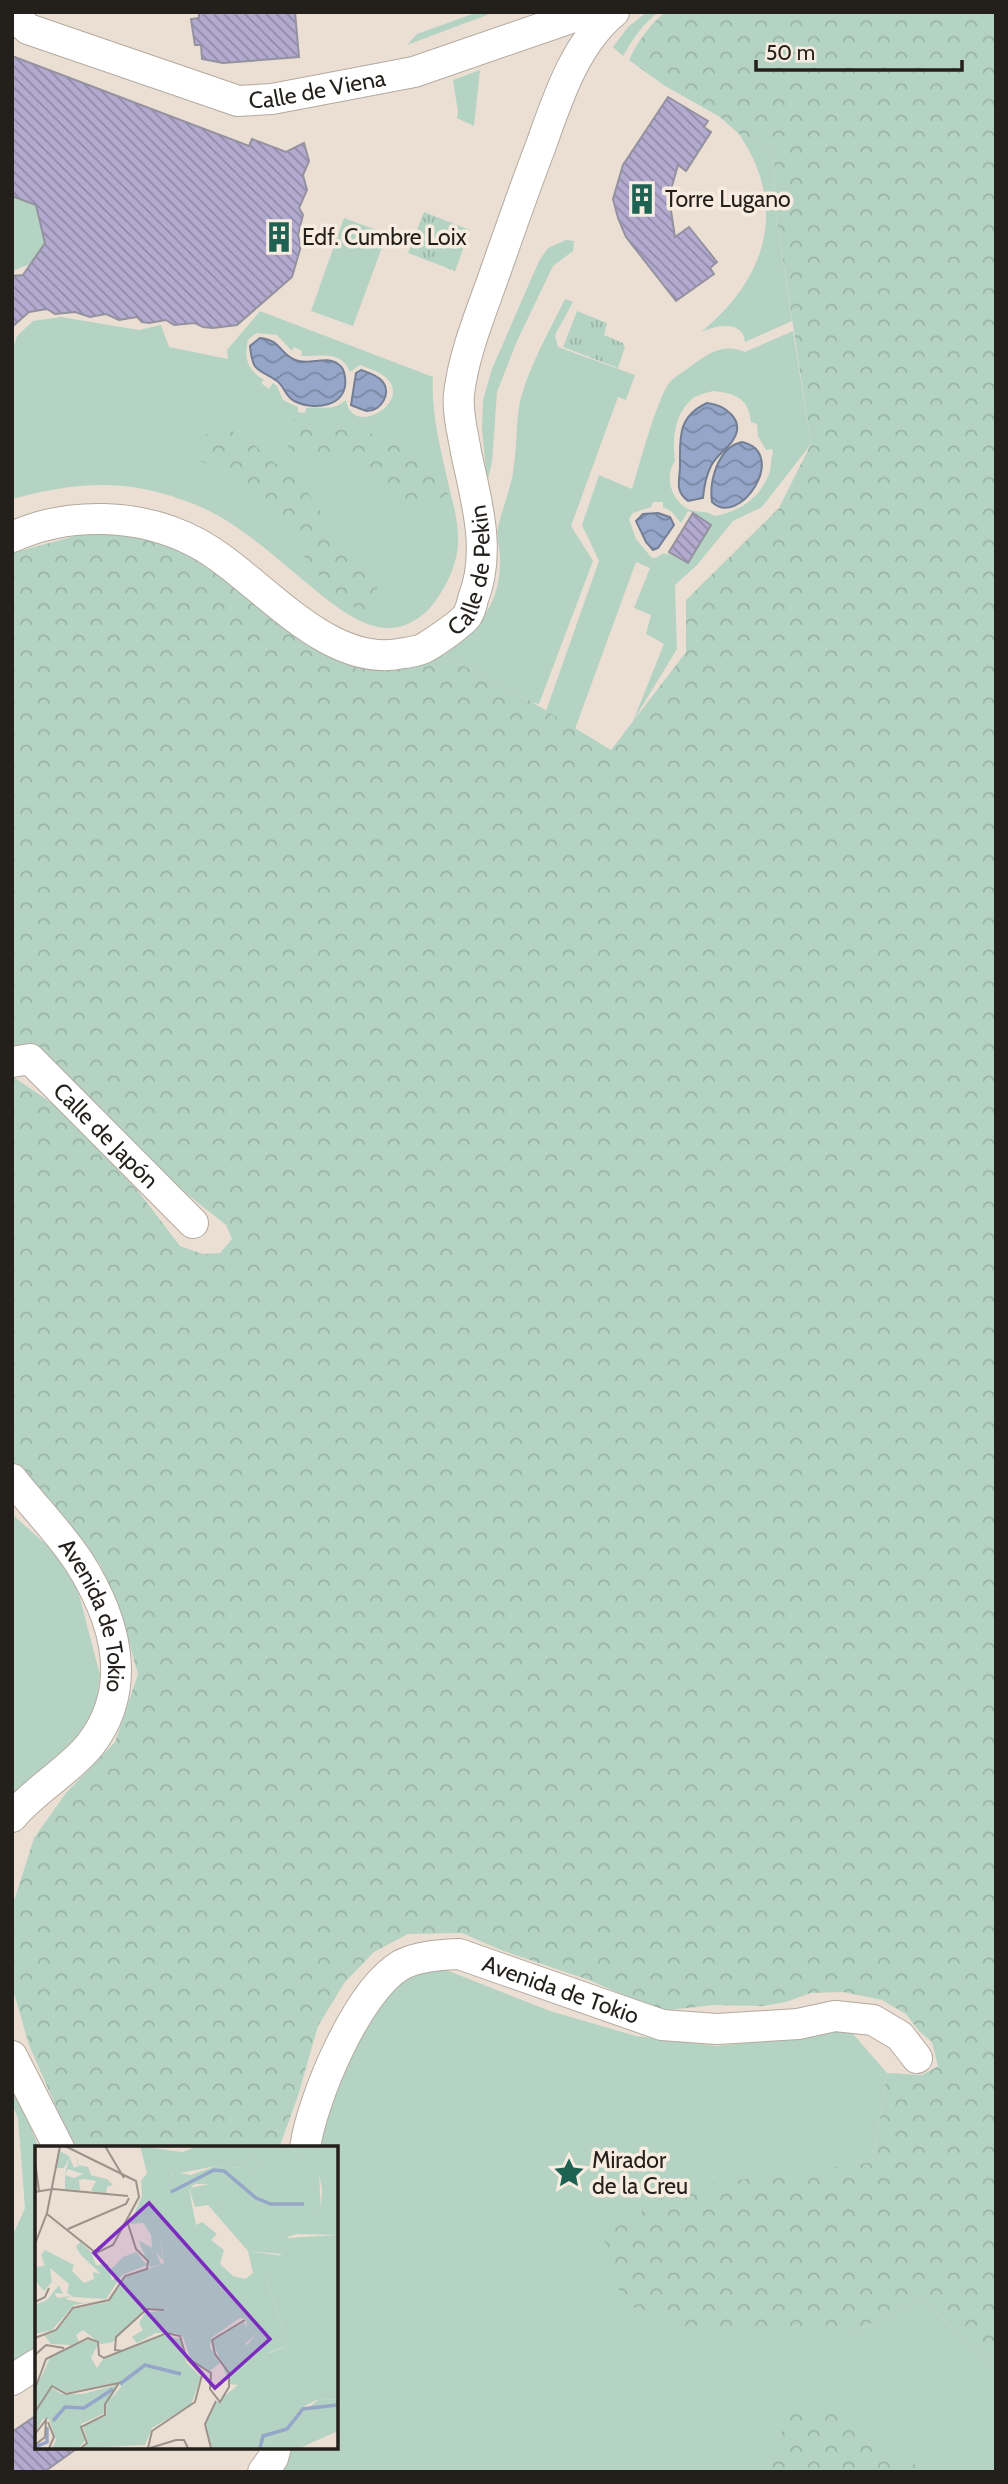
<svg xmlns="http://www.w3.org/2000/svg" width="1008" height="2484" viewBox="0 0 1008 2484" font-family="Cabin,sans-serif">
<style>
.green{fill:#b4d3c3;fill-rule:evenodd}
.forest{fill:url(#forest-crowns)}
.park{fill:url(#park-tufts)}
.water{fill:url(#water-waves);stroke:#737e94;stroke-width:2}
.building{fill:url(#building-back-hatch);stroke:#94929f;stroke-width:2}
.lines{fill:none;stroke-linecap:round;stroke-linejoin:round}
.minor-casing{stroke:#b4a99f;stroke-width:32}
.minor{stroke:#fff;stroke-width:30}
.labels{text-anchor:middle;stroke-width:7;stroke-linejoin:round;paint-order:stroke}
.street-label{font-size:23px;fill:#231f1b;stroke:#f8ece1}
.poi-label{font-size:23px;fill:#231f1b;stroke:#f8ece1;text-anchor:start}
.inset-river{fill:none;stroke:#95a6c8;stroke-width:3.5}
.inset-road{fill:none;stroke:#9b928a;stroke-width:2}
.view{fill:#7b2cbf;fill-opacity:0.15;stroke:#7b2cbf;stroke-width:3.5}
.inset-edge{fill:none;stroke:#231f1b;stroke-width:3.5}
</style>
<defs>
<pattern id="forest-crowns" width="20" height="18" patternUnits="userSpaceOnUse" patternTransform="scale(1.75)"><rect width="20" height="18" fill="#b4d3c3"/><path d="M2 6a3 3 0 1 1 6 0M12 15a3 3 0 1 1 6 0" fill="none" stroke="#9ab5a7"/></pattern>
<pattern id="park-tufts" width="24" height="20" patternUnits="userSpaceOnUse" patternTransform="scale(1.75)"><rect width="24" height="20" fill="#b4d3c3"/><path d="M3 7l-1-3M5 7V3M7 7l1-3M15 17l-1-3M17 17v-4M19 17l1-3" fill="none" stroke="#9ab5a7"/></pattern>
<pattern id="water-waves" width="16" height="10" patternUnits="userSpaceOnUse" patternTransform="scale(1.75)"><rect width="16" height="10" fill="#95a6c8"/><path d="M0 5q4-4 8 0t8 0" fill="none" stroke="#7987a2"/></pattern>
<pattern id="building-back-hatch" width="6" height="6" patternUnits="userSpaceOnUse" patternTransform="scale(1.75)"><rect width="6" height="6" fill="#b2aacf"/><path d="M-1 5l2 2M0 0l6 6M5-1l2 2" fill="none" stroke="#908aa7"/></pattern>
</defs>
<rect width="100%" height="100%" fill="#ebdfd4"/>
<path class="green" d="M478,12H495L407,45L417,34Z
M647,12H659C643,23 633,39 623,56L613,47L628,27Z
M480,70L474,126L457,118L458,112L453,80Z
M739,134L774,149L775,207L792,321L745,342C743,319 715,326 701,332C766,279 789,208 739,134Z
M12,196L36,205L45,243L30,264L12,271Z
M344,218L387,234L353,326L311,311Z
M566,240L574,241L573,251L553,266L517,341L497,392L492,462L487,483L482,429L483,400L492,369L539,261L548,248Z
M565,299L573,302L555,335L558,347L635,375L626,400L618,397L571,526L593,561L539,704L532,702L444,655C477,630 499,607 500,564C501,552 496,538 498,527C503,506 512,486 514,465C517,444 516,422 520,401C529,366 549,332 565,299Z
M260,311L433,377C431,415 441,450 449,487C454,506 459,525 458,545C456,567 447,585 434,603C423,618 403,630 384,628C355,625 325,598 303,580C269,552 236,521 194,504C129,478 79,481 12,499V352L17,336L33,321L61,317L139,330L161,325L169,347L228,359L227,350ZM256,333L277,335L292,351L294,347L302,351L301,356C320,357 341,349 350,372L360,365C367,368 375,370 381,374C420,398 352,441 346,400C331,412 324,406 306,408L305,413L298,412V407L283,400L277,386L273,383L269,389L261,383L264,380C247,370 244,358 248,340Z
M793,331L811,444L762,507L733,521L697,565L675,585L677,649L633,721L664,644L646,634L651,615L634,608L650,568L636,562L575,729L546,711L599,561L582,525L599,475L632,489C639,466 657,398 670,382C674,377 682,373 687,369C706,355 721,342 745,352ZM713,391C734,393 749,398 751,422L757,424L758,436L766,450L772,449L773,453C770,461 772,466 769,474C759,499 740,511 715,516C706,510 697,513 688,509C671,500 664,476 675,461C672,439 674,415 692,399C697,395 706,393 713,391ZM653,502H663V507L672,512L681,523L688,511L692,513L667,555L664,553L655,558L651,557L636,539L629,519L633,513L651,507Z
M12,1514L50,1548L77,1587L100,1675L95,1713L62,1755L12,1797Z
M431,1964L550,2011L636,2036L717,2046L809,2036L848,2028L887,2073L873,2162L802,2173L846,2335L922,2300L996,2367V2472H930L789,2414L767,2472H280L287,2447H336V2148H316L331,2099L380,1991Z
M12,2081L39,2148H37V2346L12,2362V2237L25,2208L18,2118L12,2104Z"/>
<path class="forest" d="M666,12H996V2367L922,2300L846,2335H707L623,2303L603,2236L679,2188L873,2162L887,2073L922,2075L938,2066L932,2042L919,2031L906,2014L882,2000L843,1992L811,1993L786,2002L763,2006L714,2005L660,2011L589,1980L501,1950L462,1933L408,1934L374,1952L345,1982L318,2026L298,2096L279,2148H74L29,2045L12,1986L14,1901L34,1838L66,1793L115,1742L138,1674L122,1617L100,1564L26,1478L12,1468V1076L56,1106L138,1191L180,1246L203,1254L220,1253L232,1239L226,1225L173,1183L101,1109L38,1049L12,1046V553L90,532L141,535L183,549L392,667L444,655L532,702L611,750L686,652V600L779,508L811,444L775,207L774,149L739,134L720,117L665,86L629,60C638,41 649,25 666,12Z
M288,418L324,427L359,430L420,448L439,475L448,494L422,508L393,492L358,466L324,452L293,454L280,434Z
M217,423L247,439L276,464L295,474L344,546L369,568L385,607L366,615L337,595L309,564L266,498L235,477L200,461L198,443Z
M832,2400L907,2461L930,2472H767L788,2414Z"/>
<path class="park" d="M424,212L470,230L455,271L408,253Z
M577,311L607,323L604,335L623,343L625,347L618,368L563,347Z"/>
<path class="water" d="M260,338C281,340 279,353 295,360C309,366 326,355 338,364C343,367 344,371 345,377C349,407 314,411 294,401C285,396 285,387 277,381C257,367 253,374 250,346Z
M361,370C369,373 377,375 382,381C392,392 382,411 367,411C362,410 356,407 351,405L356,373Z
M707,403C725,405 746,420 733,440C727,450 717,454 711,466C706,476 704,487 703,498L688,501C674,490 680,481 680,466C680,438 677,417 707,403Z
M742,442C790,453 739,529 712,502C709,481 718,447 742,442Z
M658,513L670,517L674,525L658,548L653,550L646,542L636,521L643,514Z"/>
<path class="building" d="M199,12H295L299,57L223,63L202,59L201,45H195L191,19L199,18Z
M12,56L249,146L252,139L286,152L304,143L309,161L303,175L307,190L299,208L303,215L298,235L301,246L292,277L237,325L213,328L203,327L195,323L174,325L166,320L149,323L142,322L137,317L119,320L106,314L90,317L75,312L55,314L47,309L29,312L12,327V276L23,275L45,243L36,205L12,196Z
M668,97L708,121L704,127L711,132L686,171L678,165L668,200L670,204L675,237L689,227L717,262L710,268L714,274L676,301L626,237L618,218L613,199L623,165Z
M693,513L711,525L688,563L669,552Z
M37,2415V2447H79L44,2472H12V2432Z"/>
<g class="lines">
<defs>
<g id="minor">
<path id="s1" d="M12,14L28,29L238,101L272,99L414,72L588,12"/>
<path id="s2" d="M12,537C69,511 141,513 197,543C259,576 326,671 404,653C411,652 420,651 426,647C436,641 461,624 467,616C470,611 472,604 473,599C492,551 476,500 466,452C463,434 457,412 459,394C464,351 483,308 497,267C511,227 525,187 540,148C557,101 574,45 614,12"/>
<path id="s3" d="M12,1062L30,1059L193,1223"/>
<path id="s4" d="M12,1479C34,1507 60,1533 79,1562C115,1619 135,1687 90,1745C68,1772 34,1790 12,1817"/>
<path d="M12,2056L59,2148"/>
<path id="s5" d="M305,2148C312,2099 357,1991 401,1965C418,1956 440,1955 459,1954L662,2025L717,2029L798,2024L835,2016L873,2020L900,2036L917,2058"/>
<path d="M12,2380L37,2364"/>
<path d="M263,2472L273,2458L276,2447"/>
</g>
</defs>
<use href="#minor" class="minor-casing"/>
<use href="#minor" class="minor"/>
</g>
<defs>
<symbol id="building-bare" viewBox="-9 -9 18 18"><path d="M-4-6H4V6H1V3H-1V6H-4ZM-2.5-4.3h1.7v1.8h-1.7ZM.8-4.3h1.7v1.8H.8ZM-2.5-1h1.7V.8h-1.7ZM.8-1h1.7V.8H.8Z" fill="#1e6254" stroke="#f8ece1" stroke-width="2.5" paint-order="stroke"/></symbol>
<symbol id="sight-bare" viewBox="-9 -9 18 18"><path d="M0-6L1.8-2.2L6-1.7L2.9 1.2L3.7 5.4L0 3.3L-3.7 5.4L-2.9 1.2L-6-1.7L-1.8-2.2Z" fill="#1e6254" stroke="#f8ece1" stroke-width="2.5" paint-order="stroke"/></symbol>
</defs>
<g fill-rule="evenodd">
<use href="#building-bare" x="620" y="177" width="44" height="44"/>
<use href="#building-bare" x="257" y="215" width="44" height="44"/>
<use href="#sight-bare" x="547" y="2151" width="44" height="44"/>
</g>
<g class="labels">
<g class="street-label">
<text dy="8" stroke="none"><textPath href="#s1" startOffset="324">Calle de Viena</textPath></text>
<text dy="8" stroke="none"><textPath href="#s2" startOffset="553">Calle de Pekin</textPath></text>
<text dy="8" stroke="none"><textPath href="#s3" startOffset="126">Calle de Japón</textPath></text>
<text dy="8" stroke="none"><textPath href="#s4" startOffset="163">Avenida de Tokio</textPath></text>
<text dy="8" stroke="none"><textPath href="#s5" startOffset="378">Avenida de Tokio</textPath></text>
</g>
<g class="poi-label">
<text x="665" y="207">Torre Lugano</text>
<text x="302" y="245">Edf. Cumbre Loix</text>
<text x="592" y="2168">Mirador<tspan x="592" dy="26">de la Creu</tspan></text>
</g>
</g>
<g transform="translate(35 2146)">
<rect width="303" height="303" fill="#ebdfd4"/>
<path d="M105,0L147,6L164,0H204L228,17L265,9L255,0H278L283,9L286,64L271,68L252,92L303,89V254L284,253L271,259L251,288L233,292L226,302H177L171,277L181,257L203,239L195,238L177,194L209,176L212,182L203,193L212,199L222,187H237L238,193L229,196L234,207L252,200L233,135L246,108L213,105L173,59L160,61L154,42L175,38L183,58L208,67L222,40L219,29L210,22L181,20L136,29L135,35L120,31L112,27ZM25,5L34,10L39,22L44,20L40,8L43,19L53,21L56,29L51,28L72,33L78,39L72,41L71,47L60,46L56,44L61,35L49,33L44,34L45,44L30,43V29L39,32L48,28L33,23L30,28L34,12L29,22H21ZM108,77L125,91L128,115L121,106L126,118L115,121L107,103L104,95H105L117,102L116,89ZM45,96L56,106L61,119L73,118L77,134L81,132L76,123L88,111L101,106L112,119L87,129L71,153L38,151L32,147L34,138L15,122L17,136L9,145L0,134V121L10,120L6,109L10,104L39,119L37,125L49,137L59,133L58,126L66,128L46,109L41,101ZM24,139L28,148L20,147L22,152L36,150L30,153L47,157L64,155L39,159L17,184L0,188V159L12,154ZM127,189L146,193L151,216L166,231L156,259L117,282L110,299L48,302L53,296L48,280L71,270L72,258L86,241L85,236L29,247L17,239L0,265V244L16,210L55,193L63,198L56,212L62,222L68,213ZM84,238L68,268L46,278L51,293L44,302H17L21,294L14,273H8L0,287V267L17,242L27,248H48Z" fill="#b4d3c3"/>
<path d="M204,0H255L265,9L258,17H228ZM278,0H303V89L262,88L244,93L239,87L249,73L286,64L287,43ZM181,20L210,22L219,29L228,50L226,62L217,71L183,58L174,50V38H160L154,43L161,79L167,76L182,88L176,94L189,104L185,118L198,130L210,133L218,127L213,105L256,111L257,117H242L233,135L252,200L225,209L222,197L238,193L237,187H222L206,202L203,193L212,182L211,173L205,172L176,192L175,201L185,217L175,225L156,214L148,191L141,187H121L102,197L97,191L108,184L104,177L110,167L132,164L112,162L78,196L66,198L48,184L41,189L44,196L37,199L16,198L9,189L21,185L39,163L73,156L90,131L129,117L125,91L108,77L95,78L107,50L106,35L112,27L134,34L139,26L156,29ZM26,117L36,120L35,125L48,138L68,131L74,146L68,151H49L24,126ZM15,157L29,161L27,169L16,181L0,186V163ZM284,253L303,254V285L265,302H226L233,292L251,288L254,278Z" fill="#b4d3c3"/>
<path class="inset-river" d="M136,46L179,24L189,25L221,52L236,58H269M85,238L110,219L146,228M18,275L30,261L49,262L78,243M0,301L12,296V281M225,302L228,290L252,283L268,263L302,259"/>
<path class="inset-road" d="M70,0L89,32M0,15L4,45M0,46L18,43L93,50M12,68L61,107L78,99L104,51L101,35L30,0M33,83L91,58L94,52M0,98L12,67L25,0M0,156L10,151L14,142M0,192L21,184L38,162L74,154L90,130L112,123L113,115L101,103L93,78M88,205L80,204L81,191L112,163L129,164M0,209L11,199L29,202M0,243L11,213L53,192L63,196L64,209L69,212L132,187L145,190L151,211L176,227L175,243L185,256L194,241V227L180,208L177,194L210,174M0,266L17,240L31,248L84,237L70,258V269L46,281L52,297L46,302M13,276L19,291L14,302M0,288L11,274L10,291L0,299M113,302L117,285L160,256L167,229L152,213M115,302L141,294H149L153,302M176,302L170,278L181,255"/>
<path class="view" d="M114,57L235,193L180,242L59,107Z"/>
<rect width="303" height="303" class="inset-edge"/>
</g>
<rect width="1008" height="2484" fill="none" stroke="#231f1b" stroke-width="28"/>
<path d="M756 60v10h206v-10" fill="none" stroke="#231f1b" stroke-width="3.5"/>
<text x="766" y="60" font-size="21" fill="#231f1b" stroke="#f8ece1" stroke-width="5" paint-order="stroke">50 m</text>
</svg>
